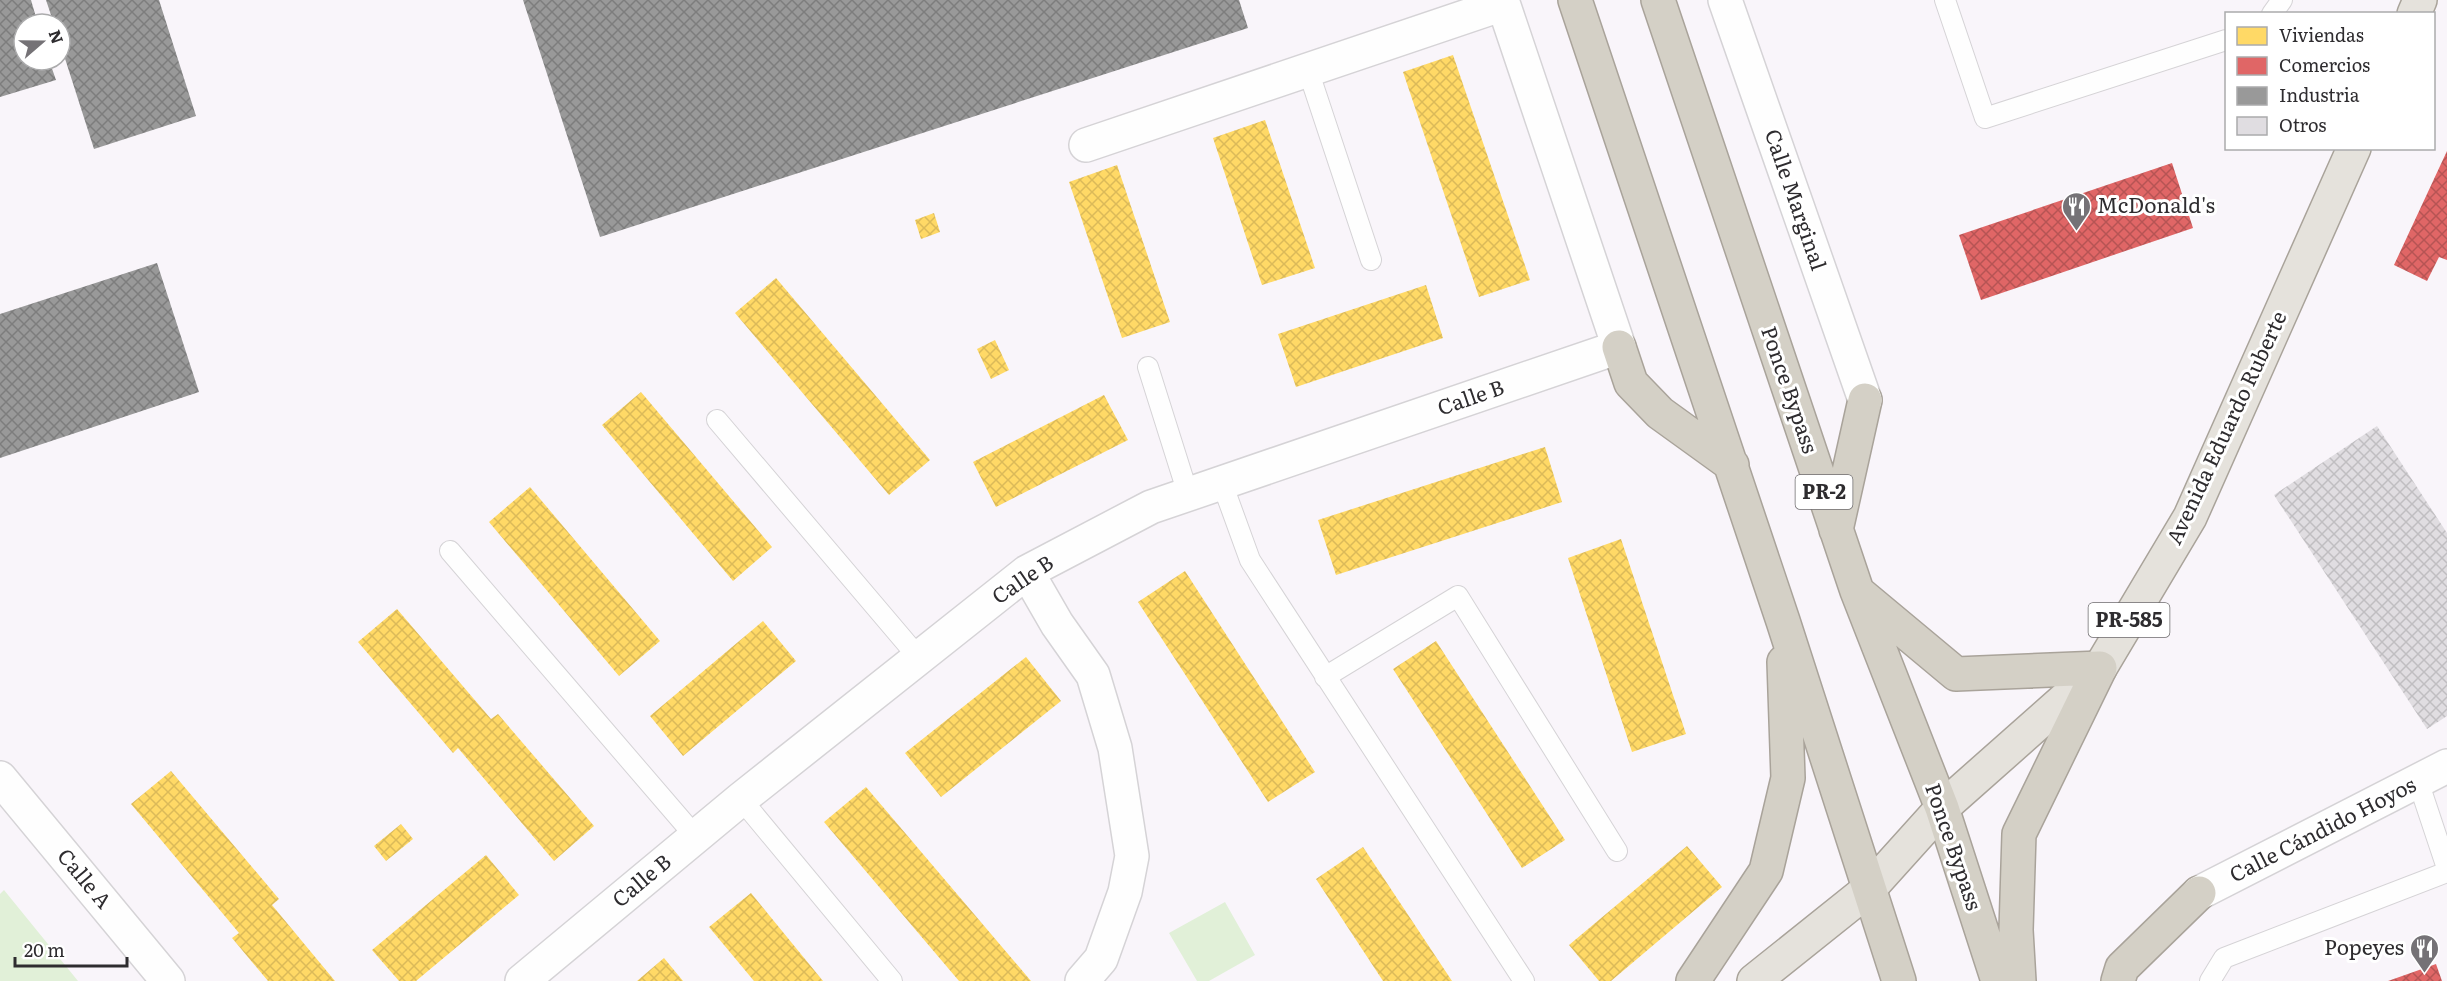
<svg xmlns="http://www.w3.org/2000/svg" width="2447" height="981" viewBox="0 0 2447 981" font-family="Literata,serif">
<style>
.green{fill:#e1f0d8}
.homes{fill:url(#homes-cross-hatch)}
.shops{fill:url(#shops-cross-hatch)}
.industry{fill:url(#industry-cross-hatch)}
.building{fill:url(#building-cross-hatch)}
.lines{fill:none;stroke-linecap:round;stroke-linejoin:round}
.lane-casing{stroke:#d5d3d6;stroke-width:22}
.street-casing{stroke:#d5d3d6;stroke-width:36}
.primary-casing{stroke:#a9a39a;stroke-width:36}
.highway-casing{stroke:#a9a39a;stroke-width:36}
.lane{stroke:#fefefe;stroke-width:20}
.street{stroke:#fefefe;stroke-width:33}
.primary{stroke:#e5e2dc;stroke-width:33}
.highway{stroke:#d4d0c6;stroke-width:33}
.labels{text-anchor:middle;stroke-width:6;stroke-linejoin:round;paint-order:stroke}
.shield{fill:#fff;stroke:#6d6b6d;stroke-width:1.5}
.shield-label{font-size:20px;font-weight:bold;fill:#2e2c2f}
.street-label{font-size:21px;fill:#2e2c2f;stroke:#fff}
.poi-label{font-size:21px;fill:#2e2c2f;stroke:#fff;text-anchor:start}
</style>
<defs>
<pattern id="homes-cross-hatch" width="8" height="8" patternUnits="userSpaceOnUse" patternTransform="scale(1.5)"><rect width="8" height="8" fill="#ffd966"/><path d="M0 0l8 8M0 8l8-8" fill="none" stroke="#dbba59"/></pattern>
<pattern id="shops-cross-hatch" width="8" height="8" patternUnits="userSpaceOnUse" patternTransform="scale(1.5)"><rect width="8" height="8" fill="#e06666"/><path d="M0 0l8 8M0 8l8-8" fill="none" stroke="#b65454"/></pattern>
<pattern id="industry-cross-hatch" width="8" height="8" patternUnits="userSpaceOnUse" patternTransform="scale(1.5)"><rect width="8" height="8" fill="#999"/><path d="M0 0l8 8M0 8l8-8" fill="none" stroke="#7d7d7d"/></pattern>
<pattern id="building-cross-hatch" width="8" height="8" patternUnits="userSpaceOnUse" patternTransform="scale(1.5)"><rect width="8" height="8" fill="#e0dde1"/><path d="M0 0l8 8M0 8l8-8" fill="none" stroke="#c0bec1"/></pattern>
</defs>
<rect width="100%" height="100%" fill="#f9f5fa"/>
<path class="green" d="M4,890L78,981H0V894Z
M1225,902L1255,955L1209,981H1197L1169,933Z"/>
<path class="homes" d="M1453,55L1530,280L1479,297L1403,72Z
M1265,120L1315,268L1262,285L1213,138Z
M1117,165L1170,322L1122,338L1069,182Z
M934,213L940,232L921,239L915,220Z
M776,278L930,460L889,495L735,313Z
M1426,285L1443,338L1296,387L1278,334Z
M995,340L1009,370L991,379L977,349Z
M641,392L772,547L733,581L602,425Z
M1104,395L1128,440L996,507L973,462Z
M1545,447L1562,502L1336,575L1318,520Z
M530,487L660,641L619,676L489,522Z
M1621,539L1686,734L1632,752L1568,558Z
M1185,571L1315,772L1268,802L1138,602Z
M397,609L491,719L498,714L594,826L554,861L458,748L453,753L358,642Z
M763,621L796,661L683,756L650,716Z
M1436,641L1565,840L1522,868L1393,669Z
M1026,657L1061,701L941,797L905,753Z
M171,771L279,899L272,905L335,981H268L232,938L239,933L131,804Z
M866,787L1031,981H959L824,822Z
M401,824L413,839L386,861L374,846Z
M1687,846L1722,887L1611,981H1599L1569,945Z
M1363,847L1452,981H1383L1316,879Z
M486,855L519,895L416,981H399L372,950Z
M751,893L823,981H754L709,927Z
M664,958L683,981H637Z"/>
<path class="shops" d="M2447,151V260L2439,257L2427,281L2394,265Z
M2172,163L2193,228L1981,300L1959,235Z
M2436,964L2442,981H2388Z"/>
<path class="industry" d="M0,0H31L38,24H24V60H49L56,80L0,97Z
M46,0H159L196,116L94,149L60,43V24H54Z
M523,0H1239L1248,28L600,237Z
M157,263L199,392L0,458V314Z"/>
<path class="building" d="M2377,426L2447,533V716L2427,729L2274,495Z"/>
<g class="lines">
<defs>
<path id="lane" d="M1945,0L1985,118L2226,40
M2272,14L2282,0
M1308,70L1371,260
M1148,367L1188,494
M717,420L919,658
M1222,483L1250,560L1524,981
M450,551L695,836
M1325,677L1458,596L1617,851
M2418,781L2447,868
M741,799L892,981
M2210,981L2224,958L2447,872"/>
<path id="street" d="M1725,0L1865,400
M1086,145L1503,4
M1027,572L1057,624L1093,675L1115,748L1132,856L1125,892L1101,959L1082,981
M0,778L168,981
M2199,893L2447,766
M522,981L741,799L1027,572L1151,507L1619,347L1502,0"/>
<path id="primary" d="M2414,14L2420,0
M1754,981L1869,889L1942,808L2100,668L2190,517L2354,148"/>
<path id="highway" d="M1575,0L1783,621L1899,981
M1658,0L1857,591L1942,808L1998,981
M1619,347L1631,383L1660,413L1732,465
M1836,530L1865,400
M1860,594L1956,674L2100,668L2019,834L2016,930L2019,981
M1693,981L1766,871L1788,778L1784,662
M2118,981L2122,968L2199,893"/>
</defs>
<use href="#lane" class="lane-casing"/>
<use href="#street" class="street-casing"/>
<use href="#primary" class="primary-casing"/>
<use href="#highway" class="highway-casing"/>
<use href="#lane" class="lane"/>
<use href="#street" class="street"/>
<use href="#primary" class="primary"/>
<use href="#highway" class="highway"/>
</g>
<defs>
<symbol id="restaurant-pin" viewBox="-11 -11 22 30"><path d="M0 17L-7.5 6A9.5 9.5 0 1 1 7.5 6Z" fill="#757276" stroke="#fff"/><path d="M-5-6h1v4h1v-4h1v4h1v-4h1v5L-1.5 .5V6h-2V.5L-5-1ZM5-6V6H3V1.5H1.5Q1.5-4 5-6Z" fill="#fff"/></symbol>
</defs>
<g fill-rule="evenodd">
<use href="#restaurant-pin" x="2060" y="190" width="33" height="45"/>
<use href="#restaurant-pin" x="2408" y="932" width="33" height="45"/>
</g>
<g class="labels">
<g class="shield">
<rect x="1795.5" y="475" width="57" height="34" rx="4.5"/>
<rect x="2088.5" y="603" width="81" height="34" rx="4.5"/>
</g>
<g class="shield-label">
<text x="1824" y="499">PR-2</text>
<text x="2129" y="627">PR-585</text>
</g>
<g class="street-label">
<text transform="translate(1795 200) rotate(71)" y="7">Calle Marginal</text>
<text transform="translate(1789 390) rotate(71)" y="7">Ponce Bypass</text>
<text transform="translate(1471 398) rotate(-19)" y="7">Calle B</text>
<text transform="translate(2227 428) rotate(-65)" y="7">Avenida Eduardo Ruberte</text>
<text transform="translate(1023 580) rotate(-34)" y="7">Calle B</text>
<text transform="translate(2323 830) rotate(-27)" y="7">Calle Cándido Hoyos</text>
<text transform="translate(1953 847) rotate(71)" y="7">Ponce Bypass</text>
<text transform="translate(84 879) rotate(50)" y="7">Calle A</text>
<text transform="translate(642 881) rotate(-40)" y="7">Calle B</text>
</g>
<g class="poi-label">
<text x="2097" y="213">McDonald's</text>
<text x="2404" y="955" text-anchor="end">Popeyes</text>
</g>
</g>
<rect x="2225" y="12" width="210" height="138" fill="#ffffff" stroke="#ababac" stroke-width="1.5"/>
<rect x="2237" y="27" width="30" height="18" fill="#ffd966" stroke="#ababac" stroke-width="1.5"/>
<text x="2279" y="42" font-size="18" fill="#2e2c2f">Viviendas</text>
<rect x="2237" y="57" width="30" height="18" fill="#e06666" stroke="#ababac" stroke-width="1.5"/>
<text x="2279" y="72" font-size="18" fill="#2e2c2f">Comercios</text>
<rect x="2237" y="87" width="30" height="18" fill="#999999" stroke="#ababac" stroke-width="1.5"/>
<text x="2279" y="102" font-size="18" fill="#2e2c2f">Industria</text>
<rect x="2237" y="117" width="30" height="18" fill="#e0dde1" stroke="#ababac" stroke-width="1.5"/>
<text x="2279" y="132" font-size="18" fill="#2e2c2f">Otros</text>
<g transform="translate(42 42) rotate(70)"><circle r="28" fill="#ffffff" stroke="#ababac" stroke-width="1.5"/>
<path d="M0-4.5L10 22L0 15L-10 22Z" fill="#757276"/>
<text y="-9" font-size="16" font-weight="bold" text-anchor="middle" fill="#2e2c2f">N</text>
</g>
<path d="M15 957v9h112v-9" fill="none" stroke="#2e2c2f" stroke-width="3"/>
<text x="24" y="957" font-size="18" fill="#2e2c2f" stroke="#ffffff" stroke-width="4.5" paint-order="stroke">20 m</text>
</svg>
